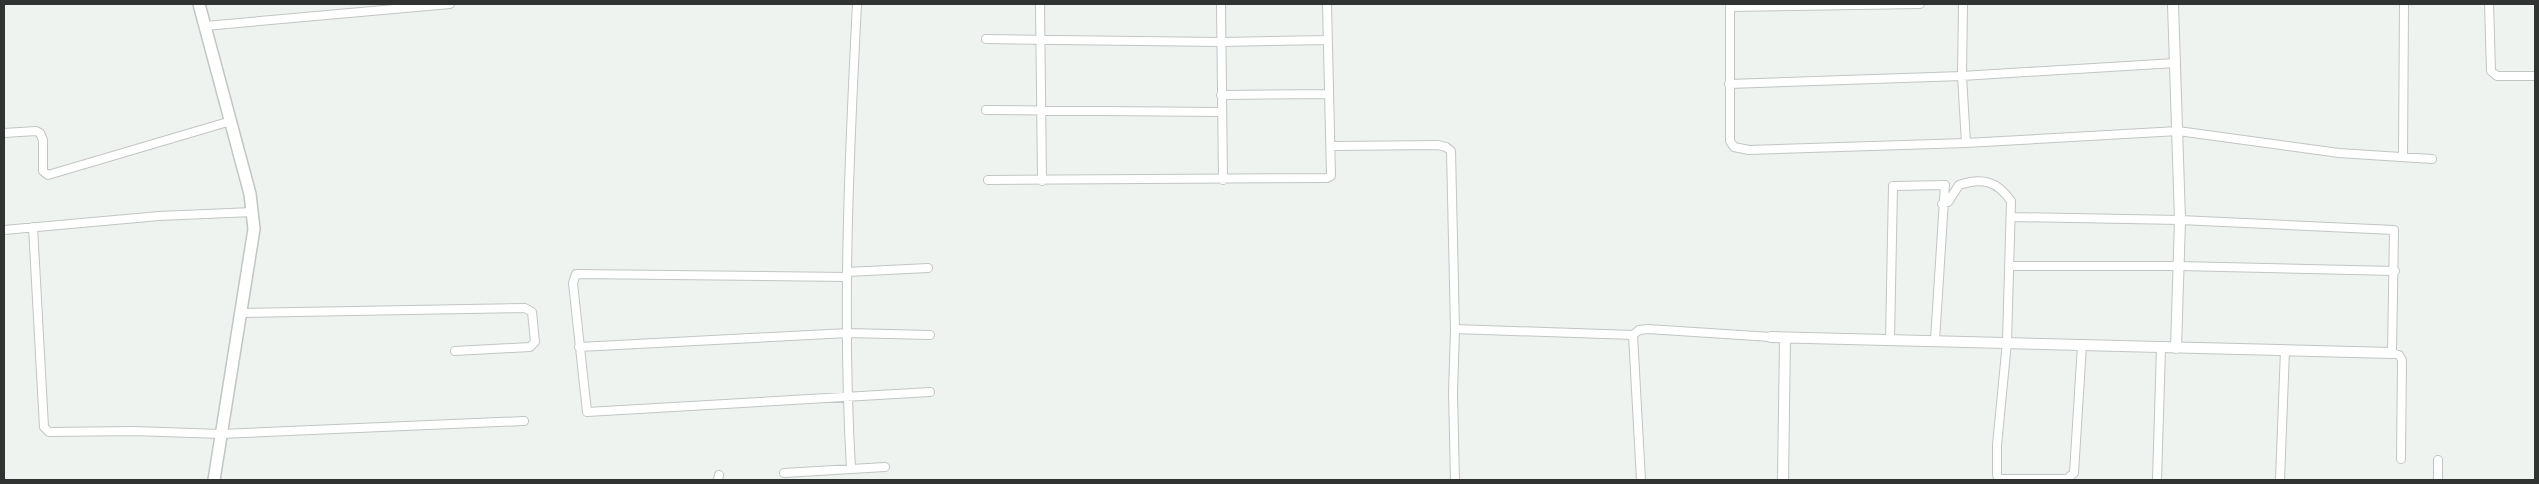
<svg xmlns="http://www.w3.org/2000/svg" width="2539" height="484" viewBox="0 0 2539 484" font-family="'Source Serif 4',serif">
<style>
.lines{fill:none;stroke-linecap:round;stroke-linejoin:round}
.minor-casing{stroke:#c0c6c2;stroke-width:10}
.tertiary-casing{stroke:#c0c6c2;stroke-width:12}
.secondary-casing{stroke:#c0c6c2;stroke-width:14}
.minor{stroke:#fff;stroke-width:8}
.tertiary{stroke:#fff;stroke-width:10}
.secondary{stroke:#fff;stroke-width:11}
</style>
<rect width="100%" height="100%" fill="#eef3ef"/>
<g class="lines">
<defs>
<path id="minor" d="M1040,4L1042,181
M1221,4L1223,180
M1730,4V141L1734,147L1749,150L1966,143L2178,131L2339,153L2432,159
M1963,4L1962,76L1966,143
M2489,4L2491,71L2497,76H2535
M1731,7L1920,4
M205,26L450,4
M986,39L1221,42L1327,40
M1729,84L1962,76L2175,63
M1221,95L1328,94
M986,110L1220,112
M4,133L36,131L40,133L43,140V171L48,175L231,121
M1332,146L1438,145L1446,147L1451,151L1455,329L1453,393L1455,480
M2403,157L2404,4
M988,180L1327,178L1331,176L1327,4
M1942,204L1948,202L1959,185C1982,177 1997,181 2011,201L2007,342L1997,445V475L1999,479H2067L2074,473L2082,345
M2012,217L2180,220L2394,230L2392,353L2399,355L2402,360L2401,459
M33,227L44,427L49,432L133,431L221,434L524,421
M4,230L159,216L253,212
M2009,266H2179L2395,271
M847,272L928,268
M847,277L576,274L573,283L587,412L930,392
M241,313L525,308L532,312L535,342L530,347L455,351
M1455,329L1633,335L1639,330L1648,329L1771,337
M1633,335L1641,480
M1890,340L1893,186L1945,185L1935,340
M579,347L848,333L930,335
M851,469C842,314 849,158 857,4
M784,473L885,467
M718,480L719,475
M2157,480L2161,348
M2280,480L2285,350
M2438,480V460"/>
<path id="tertiary" d="M2173,4L2180,220L2176,348
M1771,337L2392,353
M1783,480L1785,338"/>
<path id="secondary" d="M199,4L250,194L254,229L214,480"/>
</defs>
<use href="#minor" class="minor-casing"/>
<use href="#tertiary" class="tertiary-casing"/>
<use href="#secondary" class="secondary-casing"/>
<use href="#minor" class="minor"/>
<use href="#tertiary" class="tertiary"/>
<use href="#secondary" class="secondary"/>
</g>
<rect width="2539" height="484" fill="none" stroke="#303331" stroke-width="10"/>
</svg>
